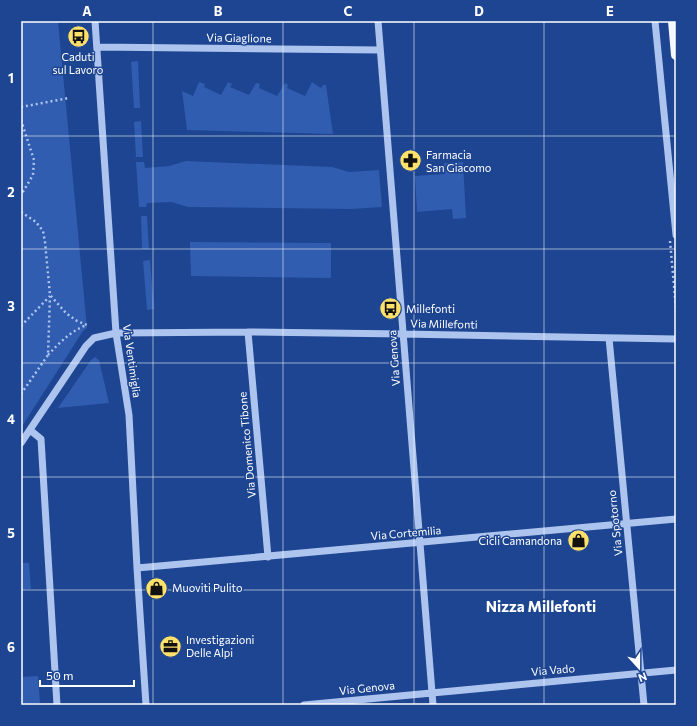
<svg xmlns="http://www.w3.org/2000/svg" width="697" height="726" viewBox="0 0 697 726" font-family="Commissioner,sans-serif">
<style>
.green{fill:#305daf}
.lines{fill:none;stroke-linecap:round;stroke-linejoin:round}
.path{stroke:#adc4ee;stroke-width:2.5;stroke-dasharray:2 3;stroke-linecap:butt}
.minor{stroke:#adc4ee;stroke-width:7}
.major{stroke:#f4f7ff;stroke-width:10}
.grid{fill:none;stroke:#fff;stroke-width:1;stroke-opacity:0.55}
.labels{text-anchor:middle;stroke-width:3;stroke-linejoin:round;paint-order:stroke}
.street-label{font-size:11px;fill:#fff;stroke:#1d4591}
.poi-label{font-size:11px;fill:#fff;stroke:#1d4591;text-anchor:start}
.district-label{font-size:15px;font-weight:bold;fill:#fff;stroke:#1d4591}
.neatline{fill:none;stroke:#fff;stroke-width:1.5}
.grid-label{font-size:13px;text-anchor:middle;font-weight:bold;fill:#fff}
</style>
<rect width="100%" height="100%" fill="#1d4591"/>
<path class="green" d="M21,21H58L87,328L83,331L21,428Z
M138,61L140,108H134L131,62Z
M199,82L205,84L204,87L221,95L228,82L232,84L230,87L249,95L256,83L260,84L259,88L277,96L285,83L288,85L287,88L305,96L312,82L321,88L323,85H326L333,134L187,130L182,91L193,96Z
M141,121L143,157H136L134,122Z
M186,161L332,167L349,172L379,170L382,207L351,209L188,207L171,202L147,203L146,207H139L136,162H144L145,168L169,166Z
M463,162L466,218L453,219L452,209L417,212L415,176L445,174L444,163Z
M141,216H147L149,249H142Z
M190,242L331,243V278L191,276Z
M150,260L154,309L147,310L143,261Z
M95,357L99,360L109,403L58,408L91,360Z
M21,563H29L31,589L21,590Z
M38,676L40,703L21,704V677Z"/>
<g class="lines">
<path class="path" d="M21,107L69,98
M21,120L34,160L33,175L21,195
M21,212L36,222L43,231L45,242L50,295L66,313L77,321L87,325
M670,241L676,308
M21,326L50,296
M48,355C60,342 70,332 86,325
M21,394L48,355L50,296"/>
<path class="minor" d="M95,21L116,333L129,415L137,568L146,705
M378,21L433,705
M655,21L676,235
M97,47L380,50
M248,332L268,557
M609,338L644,705
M30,430L41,439L57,705
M21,443L86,346L94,338L116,333L248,332L403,334L676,339
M137,568L676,519
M304,705L676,670"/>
<path class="major" d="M673,21L676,55"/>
</g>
<path class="grid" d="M153,21V705M283,21V705M414,21V705M544,21V705M21,136H676M21,249H676M21,363H676M21,477H676M21,590H676"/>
<defs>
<symbol id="bus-disc" viewBox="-11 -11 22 22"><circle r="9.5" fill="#fee16b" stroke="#1d4591"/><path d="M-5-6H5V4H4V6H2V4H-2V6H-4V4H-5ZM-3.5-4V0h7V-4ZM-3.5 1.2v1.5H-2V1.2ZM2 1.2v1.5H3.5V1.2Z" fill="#111"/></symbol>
<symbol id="pharmacy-disc" viewBox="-11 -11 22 22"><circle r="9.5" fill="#fee16b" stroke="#1d4591"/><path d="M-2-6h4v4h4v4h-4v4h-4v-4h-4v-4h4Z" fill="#111"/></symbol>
<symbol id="shop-disc" viewBox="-11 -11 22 22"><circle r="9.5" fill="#fee16b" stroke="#1d4591"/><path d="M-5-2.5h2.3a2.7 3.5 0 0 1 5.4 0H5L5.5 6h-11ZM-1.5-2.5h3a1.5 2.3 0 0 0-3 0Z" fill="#111"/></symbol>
<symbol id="office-disc" viewBox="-11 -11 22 22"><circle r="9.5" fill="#fee16b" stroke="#1d4591"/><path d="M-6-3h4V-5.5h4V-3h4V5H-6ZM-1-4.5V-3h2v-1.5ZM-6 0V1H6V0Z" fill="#111"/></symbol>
</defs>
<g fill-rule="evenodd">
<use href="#bus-disc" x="66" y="24" width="25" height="25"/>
<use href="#pharmacy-disc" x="398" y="148" width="25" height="25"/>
<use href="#bus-disc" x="378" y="296" width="25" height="25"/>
<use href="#shop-disc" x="566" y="528" width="25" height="25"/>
<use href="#shop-disc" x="144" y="576" width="25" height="25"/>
<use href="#office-disc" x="158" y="634" width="25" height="25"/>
</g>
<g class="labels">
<g class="street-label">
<text transform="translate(239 38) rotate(1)" y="4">Via Giaglione</text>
<text transform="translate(444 324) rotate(1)" y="4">Via Millefonti</text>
<text transform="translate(394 358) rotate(-94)" y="4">Via Genova</text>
<text transform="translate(132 361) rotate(82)" y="4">Via Ventimiglia</text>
<text transform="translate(247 445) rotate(-95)" y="4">Via Domenico Tibone</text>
<text transform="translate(615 523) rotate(-96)" y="4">Via Spotorno</text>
<text transform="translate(406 533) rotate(-5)" y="4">Via Cortemilia</text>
<text transform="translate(553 670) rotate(-5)" y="4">Via Vado</text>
<text transform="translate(367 688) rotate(-6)" y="4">Via Genova</text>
</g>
<g class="poi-label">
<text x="78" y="61" text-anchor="middle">Caduti<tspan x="78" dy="13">sul Lavoro</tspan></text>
<text x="426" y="159">Farmacia<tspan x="426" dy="13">San Giacomo</tspan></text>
<text x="406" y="313">Millefonti</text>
<text x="562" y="545" text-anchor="end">Cicli Camandona</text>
<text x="172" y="592">Muoviti Pulito</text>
<text x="186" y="644">Investigazioni<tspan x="186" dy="13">Delle Alpi</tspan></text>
</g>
<g class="district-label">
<text x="541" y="612">Nizza Millefonti</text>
</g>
</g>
<rect width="697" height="726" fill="none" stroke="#1d4591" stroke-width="44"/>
<g transform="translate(639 668) rotate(159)" stroke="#1d4591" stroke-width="3" paint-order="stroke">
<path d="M0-3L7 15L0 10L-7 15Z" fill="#ffffff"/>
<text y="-6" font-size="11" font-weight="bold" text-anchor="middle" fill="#ffffff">N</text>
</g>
<path d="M40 680v6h94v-6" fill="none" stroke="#ffffff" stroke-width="2"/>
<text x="46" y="680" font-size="12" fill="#ffffff" stroke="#1d4591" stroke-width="3" paint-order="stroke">50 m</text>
<rect x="22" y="22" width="653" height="682" class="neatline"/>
<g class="grid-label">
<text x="87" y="16">A</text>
<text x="218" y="16">B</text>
<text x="348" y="16">C</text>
<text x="479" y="16">D</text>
<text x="610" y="16">E</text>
<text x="11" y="83">1</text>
<text x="11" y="197">2</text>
<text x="11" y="311">3</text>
<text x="11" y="424">4</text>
<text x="11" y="538">5</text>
<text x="11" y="652">6</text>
</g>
</svg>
